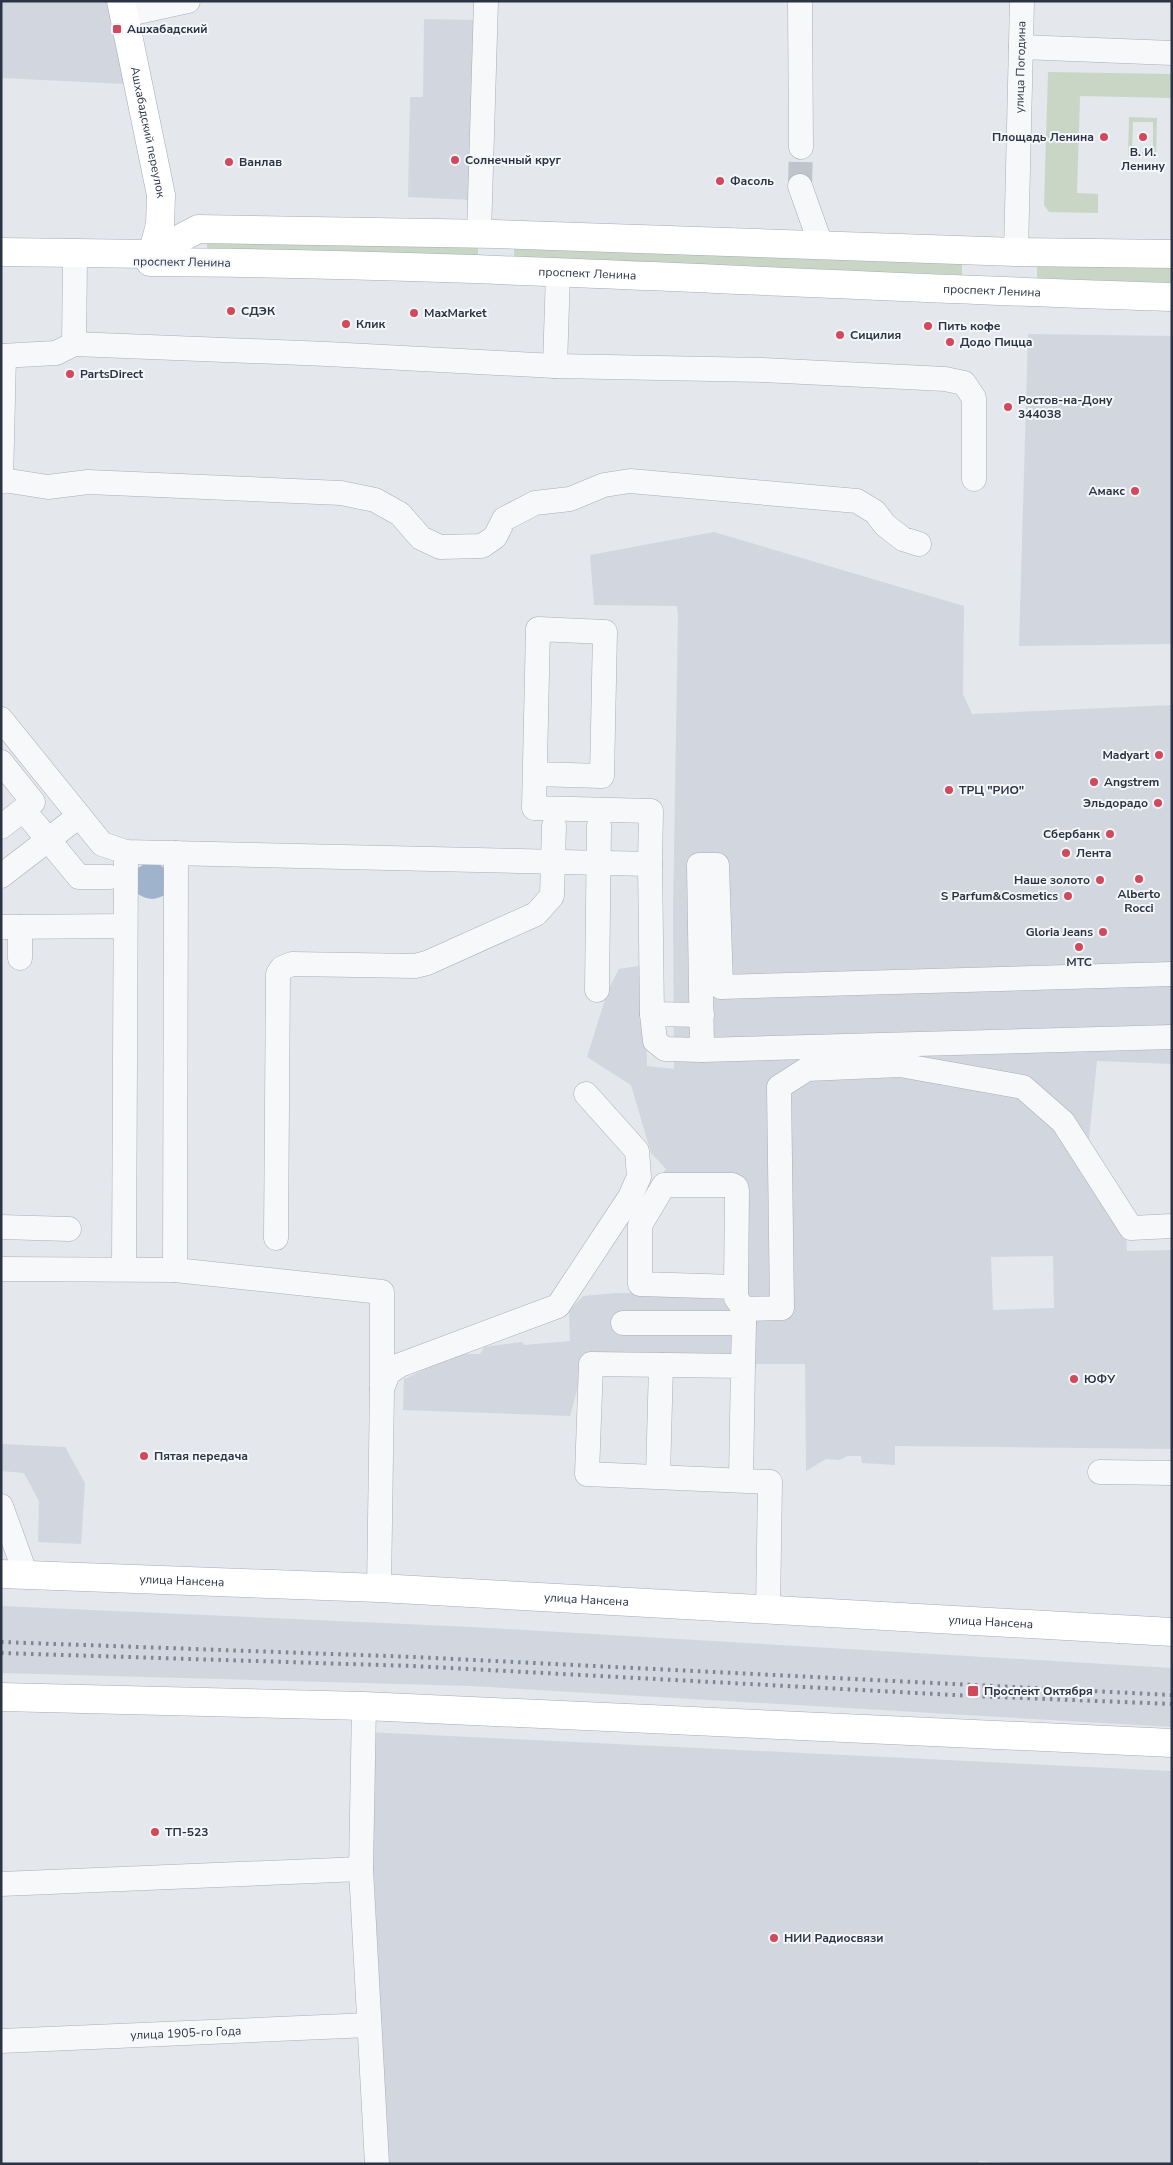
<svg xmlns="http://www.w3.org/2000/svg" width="1173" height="2165" viewBox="0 0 1173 2165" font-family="'Nunito Sans',sans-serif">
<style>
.built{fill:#d2d6de;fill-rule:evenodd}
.green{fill:#c9d6c5;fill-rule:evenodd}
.water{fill:#9fb4cc}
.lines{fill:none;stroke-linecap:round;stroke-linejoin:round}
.minor-tunnel{stroke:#bfc3cb;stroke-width:24;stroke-dasharray:24 12;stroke-linecap:butt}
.minor-casing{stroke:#a9aeb7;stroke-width:25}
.major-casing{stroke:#a3abb8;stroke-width:29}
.minor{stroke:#f7f8fa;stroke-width:24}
.major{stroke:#fff;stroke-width:28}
.rail{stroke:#7d8696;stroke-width:4;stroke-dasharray:2.5 5;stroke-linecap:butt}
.poi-dot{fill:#d1495b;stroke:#f4f6f9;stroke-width:2}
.labels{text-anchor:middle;stroke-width:4;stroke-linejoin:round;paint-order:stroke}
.poi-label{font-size:12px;font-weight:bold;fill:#2b3445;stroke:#f4f6f9;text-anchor:start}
.street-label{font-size:12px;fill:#2b3445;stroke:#f4f6f9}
</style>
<rect width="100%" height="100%" fill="#e4e7ec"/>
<path class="built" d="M1,1H108L126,84L1,78Z
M424,19L475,20L472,200L408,197L410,97H423Z
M1028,334L1172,336V644L1019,646Z
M714,532L964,606L963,694L972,714L1172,705V1064L1097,1061L1087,1158L1126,1226L1127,1251L1172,1250V1449L895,1446V1465L862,1463L861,1456H847L840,1460L826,1459L806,1471L805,1364H606L580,1379L570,1416L403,1410L404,1379L458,1354H480L484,1347L522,1342L524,1345L570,1341L569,1311L583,1296L616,1293L746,1294L745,1177L661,1176L666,1169L651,1153L631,1085L587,1057L608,990L619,969L644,965L647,1066L674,1069L673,911L678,615L677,606L594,605L590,555ZM1053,1256L1054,1308L993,1310L991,1257Z
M1,1444L65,1447L85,1483L81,1544L38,1542L39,1501L24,1473L1,1471Z
M1,1606L472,1627L1172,1668V1727L471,1686L1,1673Z
M368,1732L1172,1771V2164H1022L979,2161V2164H386Z"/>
<path class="green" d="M1048,72L1172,74V98L1080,96L1077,193L1098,194V213L1049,212L1044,205Z
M1129,117L1157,118L1156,157L1128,156ZM1133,122H1153V152H1132Z
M207,238L478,244V256L207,251Z
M514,244L962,260V275L514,259Z
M1037,260L1172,264V283L1037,278Z"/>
<path class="water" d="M146,863H157L167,870V894C156,900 149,901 138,894L134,876L138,868Z"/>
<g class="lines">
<path class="minor-tunnel" d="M800,186L801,147"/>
<defs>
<g id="minor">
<path d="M800,1L801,147"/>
<path d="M124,15L188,1"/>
<path d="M1021,47L1172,53"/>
<path d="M800,186L821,245"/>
<path d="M479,234L486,1"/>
<path id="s1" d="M1016,252L1022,1"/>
<path d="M74,344L327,354L555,366L763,370L945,379L964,383L974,398V479"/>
<path d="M1,356L56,353L74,344L75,260"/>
<path d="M555,366L558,273"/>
<path d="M3,480L48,487L88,482L341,493L375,500L400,514L421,538L440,547L482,546L495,537L504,519L535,503L570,499L604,485L630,481L857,501L875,512L885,525L903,539L919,544"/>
<path d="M1,482L4,356"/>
<path d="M1,719L102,844L126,852L650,864L652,1014L702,1015"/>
<path d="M1,762L33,802L1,827"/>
<path d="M535,774L602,776L605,632L538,629L534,808L651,811L650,864"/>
<path d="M26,813L79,877H110"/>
<path d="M1,876L79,816"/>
<path d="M1,927L125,926"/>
<path d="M20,927V958"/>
<path d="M1172,974L721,987L717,865H699L702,1050L1172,1037"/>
<path d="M597,990L599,826"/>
<path d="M652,1014L655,1041L665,1049L702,1050"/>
<path d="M1,1227L69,1229"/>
<path d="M276,1238L278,974L282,968L292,964L415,966L427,963L536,914L552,896L554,826"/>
<path d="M1,1269L175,1270L382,1292V1389"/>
<path d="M124,1269L126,852"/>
<path d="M175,1270L176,853"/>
<path d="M744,1309L782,1308L779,1087L807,1069L900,1065L1023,1087L1063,1122L1131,1228L1172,1226"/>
<path d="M623,1323H744V1309L736,1298V1287L737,1191L736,1187L732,1185H664L640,1225V1284L736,1287"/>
<path d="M743,1366L744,1323"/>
<path d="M1100,1472L1172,1473"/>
<path d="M658,1476L661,1365"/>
<path d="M741,1479L743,1366L591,1364L587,1474L770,1482L768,1610"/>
<path d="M1,1506L26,1575"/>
<path d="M379,1588L382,1389L388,1373L400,1365L558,1306L630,1197L639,1177L637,1151L586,1094"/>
<path d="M364,1706L361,1869L377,2164"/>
<path d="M1,1884L361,1869"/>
<path id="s2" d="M1,2041L369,2025"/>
</g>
<g id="major">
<path id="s3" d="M121,1L161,195L160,225L150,262C491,264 831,287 1172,297"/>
<path d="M1,252L151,254L198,229L494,234L1016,252L1172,254"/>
<path id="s4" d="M1,1574L379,1588L1172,1632"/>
<path d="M1,1697L364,1706L1172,1743"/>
</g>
</defs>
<use href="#minor" class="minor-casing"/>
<use href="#major" class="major-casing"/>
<use href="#minor" class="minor"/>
<use href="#major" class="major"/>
<path class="rail" d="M1,1642L415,1657L1172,1695
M1,1653L413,1666L973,1696L1172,1704"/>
</g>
<g class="poi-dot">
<rect x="112" y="24" width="10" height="10" rx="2.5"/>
<circle cx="1104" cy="137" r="5"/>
<circle cx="1143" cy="137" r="5"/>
<circle cx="455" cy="160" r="5"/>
<circle cx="229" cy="162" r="5"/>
<circle cx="720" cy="181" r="5"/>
<circle cx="231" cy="311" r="5"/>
<circle cx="414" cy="313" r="5"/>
<circle cx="346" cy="324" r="5"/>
<circle cx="928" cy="326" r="5"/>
<circle cx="840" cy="335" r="5"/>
<circle cx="950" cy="342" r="5"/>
<circle cx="70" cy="374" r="5"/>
<circle cx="1008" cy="407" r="5"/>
<circle cx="1135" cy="491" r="5"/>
<circle cx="1159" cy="755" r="5"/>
<circle cx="1094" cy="782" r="5"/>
<circle cx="949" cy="790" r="5"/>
<circle cx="1158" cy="803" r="5"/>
<circle cx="1110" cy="834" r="5"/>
<circle cx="1066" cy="853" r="5"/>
<circle cx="1139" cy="879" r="5"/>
<circle cx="1100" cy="880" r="5"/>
<circle cx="1068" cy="896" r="5"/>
<circle cx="1103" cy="932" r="5"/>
<circle cx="1079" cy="947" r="5"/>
<circle cx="1074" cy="1379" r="5"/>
<circle cx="144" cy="1456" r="5"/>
<rect x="967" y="1685" width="12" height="12" rx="2.5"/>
<circle cx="155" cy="1832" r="5"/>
<circle cx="774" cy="1938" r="5"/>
</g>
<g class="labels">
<g class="poi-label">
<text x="127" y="33">Ашхабадский</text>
<text x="1094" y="141" text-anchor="end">Площадь Ленина</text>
<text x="1143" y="156" text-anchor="middle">В. И.<tspan x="1143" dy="14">Ленину</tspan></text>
<text x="465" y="164">Солнечный круг</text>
<text x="239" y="166">Ванлав</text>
<text x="730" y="185">Фасоль</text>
<text x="241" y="315">СДЭК</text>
<text x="424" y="317">MaxMarket</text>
<text x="356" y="328">Клик</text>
<text x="938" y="330">Пить кофе</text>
<text x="850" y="339">Сицилия</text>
<text x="960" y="346">Додо Пицца</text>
<text x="80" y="378">PartsDirect</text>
<text x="1018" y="404">Ростов-на-Дону<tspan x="1018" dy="14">344038</tspan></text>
<text x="1125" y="495" text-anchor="end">Амакс</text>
<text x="1149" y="759" text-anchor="end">Madyart</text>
<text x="1104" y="786">Angstrem</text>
<text x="959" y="794">ТРЦ "РИО"</text>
<text x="1148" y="807" text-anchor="end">Эльдорадо</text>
<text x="1100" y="838" text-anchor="end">Сбербанк</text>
<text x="1076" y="857">Лента</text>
<text x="1090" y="884" text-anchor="end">Наше золото</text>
<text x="1139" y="898" text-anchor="middle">Alberto<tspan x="1139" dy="14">Rocci</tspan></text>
<text x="1058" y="900" text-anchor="end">S Parfum&amp;Cosmetics</text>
<text x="1093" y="936" text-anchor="end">Gloria Jeans</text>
<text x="1079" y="966" text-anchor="middle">МТС</text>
<text x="1084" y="1383">ЮФУ</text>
<text x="154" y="1460">Пятая передача</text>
<text x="984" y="1695">Проспект Октября</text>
<text x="165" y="1836">ТП-523</text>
<text x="784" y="1942">НИИ Радиосвязи</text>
</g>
<g class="street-label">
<text dy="4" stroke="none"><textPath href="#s1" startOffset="185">улица Погодина</textPath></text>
<text dy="4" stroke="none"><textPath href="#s3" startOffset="134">Ашхабадский переулок</textPath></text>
<text transform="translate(182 262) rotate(1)" y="4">проспект Ленина</text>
<text dy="4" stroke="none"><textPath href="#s3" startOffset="704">проспект Ленина</textPath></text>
<text dy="4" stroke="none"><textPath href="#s3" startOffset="1109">проспект Ленина</textPath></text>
<text dy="4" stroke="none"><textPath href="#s4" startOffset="181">улица Нансена</textPath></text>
<text dy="4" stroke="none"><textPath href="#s4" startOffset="586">улица Нансена</textPath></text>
<text dy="4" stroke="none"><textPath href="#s4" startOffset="991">улица Нансена</textPath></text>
<text dy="4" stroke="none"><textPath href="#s2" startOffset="185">улица 1905-го Года</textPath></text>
</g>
</g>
<rect width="1173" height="2165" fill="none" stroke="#2b3445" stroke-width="5"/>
</svg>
